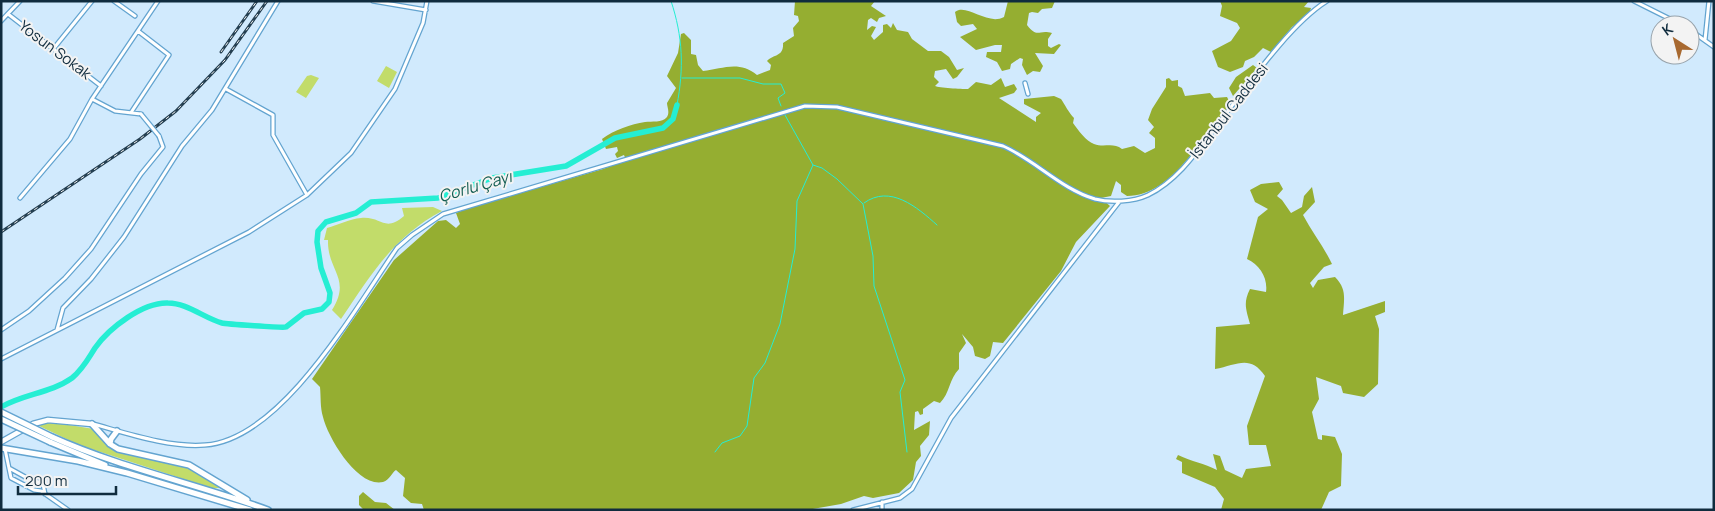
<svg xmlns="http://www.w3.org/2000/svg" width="1715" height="511" viewBox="0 0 1715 511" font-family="Manrope,sans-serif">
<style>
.green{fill:#c2dc6a}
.forest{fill:#95ae31}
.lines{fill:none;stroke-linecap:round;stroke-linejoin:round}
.stream{stroke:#25eed3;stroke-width:1}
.river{stroke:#25eed3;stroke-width:5.5}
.minor-casing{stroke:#63a4d0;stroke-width:5.5}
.major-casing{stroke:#63a4d0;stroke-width:7}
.highway-casing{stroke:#63a4d0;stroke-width:8}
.minor{stroke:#fff;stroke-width:3}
.major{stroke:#fff;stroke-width:4.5}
.highway{stroke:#fff;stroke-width:5}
.rail-casing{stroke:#243f51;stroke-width:3}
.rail{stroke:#f3f3f3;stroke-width:1;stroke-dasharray:4;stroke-linecap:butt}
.minor-bridge-casing{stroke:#63a4d0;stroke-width:5.5;stroke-linecap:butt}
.highway-bridge-casing{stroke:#63a4d0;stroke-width:8;stroke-linecap:butt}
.minor-bridge{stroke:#fff;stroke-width:3}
.highway-bridge{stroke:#fff;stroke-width:5}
.labels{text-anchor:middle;stroke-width:4;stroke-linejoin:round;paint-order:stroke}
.street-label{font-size:15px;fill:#102c3e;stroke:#f3f3f3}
.water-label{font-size:16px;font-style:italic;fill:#145e53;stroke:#f3f3f3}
</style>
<rect width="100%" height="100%" fill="#d1eafd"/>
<path class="green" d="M386,66L397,72L389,88L377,81Z
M311,75L319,78L306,98L296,92L307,76Z
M433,207L442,211C393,237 371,275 341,319L332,310C352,278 327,271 328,240H324L327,228C338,225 350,219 361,218C382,216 384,233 404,216L402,208Z
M44,421L94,429L108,446L186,465L220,488H211L79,445L35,424Z"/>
<path class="forest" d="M795,1H875L871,6L886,16L879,18L877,22L871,18L868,20L867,30L872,26L876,27L871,36L874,40L883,32V25L887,24L891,28L893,23L897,30L908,32L912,39L928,51H941L949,57L957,70L964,68L957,77L953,79L946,69L935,71L934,77L939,82L935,86C939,88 961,89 968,89L976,82L991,85L1001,78L1005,87L1014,84L1017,89L1014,93L999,98L1036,122V117L1041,113L1024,104V99L1054,96L1061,99C1065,105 1069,113 1074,118L1073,123C1078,130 1086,141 1094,144C1104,148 1113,142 1122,149L1134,146L1145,153L1155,148V138L1149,133L1154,127L1148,120L1152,109L1166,87V79L1169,78L1172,81L1178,80V86L1182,88L1185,96L1210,93L1214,98L1227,97L1231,105C1203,133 1174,196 1127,196L1121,192V185L1116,181L1111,196L1101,198L1110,206L1076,242L1061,271L1003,343L993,342L990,356L985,359L975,356L973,347L962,334L966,343L959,353V369C949,379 950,393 940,403L934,401L923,409V414L920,415L918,411L915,412L914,430L930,421L929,435L920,446L921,456L916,462L913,480L899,493L873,498L864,496L841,504L807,510H424L422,504L411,503L403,496L405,478L396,470C392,472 390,480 383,482C358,488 328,438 323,417C320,407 321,397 320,387L312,379L394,260L438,221L446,220L456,228L460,224L456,213L468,208L603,169L626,160L624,155L617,158L615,154L618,151L617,147L606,149L602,139C614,130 631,124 645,122C652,121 662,123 667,117C670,112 667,107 667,103L676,88L667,76L678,53L681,34L684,33L691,40V54L696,55L698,65L703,71C722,69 739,60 757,75L770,70L771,65L767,61C774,54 784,57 783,43L794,36L793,28L799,21L798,16L794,15Z
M1008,1H1055L1052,8L1042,9L1038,13L1032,12L1029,13L1027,25C1038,39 1038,29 1052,33L1048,39V46L1051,48L1059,44L1061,45L1054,54L1035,53L1043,66L1040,72L1033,71L1027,75L1022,65L1023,59L1020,58L1011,64L1010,69L1002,71L997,62L986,57L987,52H1001L1002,45H995L976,50L960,37L977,29L973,24L961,26L957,22L955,12C967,3 987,26 1004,17Z
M1220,1H1309L1304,7L1311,8L1309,14L1292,27L1271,52L1263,48L1254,57L1245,61L1243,67L1230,72L1218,67L1212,51L1231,41L1240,28L1237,23L1220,16L1222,6Z
M1253,65L1257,68L1233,96L1229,88L1236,77Z
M1279,182L1283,189L1277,196L1282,200L1291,213L1302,207L1304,196L1312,187L1315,202L1303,215C1312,232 1324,247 1332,264L1324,267L1310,283L1313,288L1318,280L1335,277C1347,289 1344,299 1343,315L1385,301V312L1375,316L1379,329L1378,384L1364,397L1343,393L1341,386L1316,377L1319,399L1312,412L1318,439L1322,440V435L1335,437L1342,454L1341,486L1329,492L1321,510H1221L1224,499L1215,487L1182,473V462L1176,459L1178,455C1192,462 1204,463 1217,470L1213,454L1220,456L1225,470L1242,478L1246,469L1271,466L1266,445H1249L1247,426L1265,376C1250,354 1237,365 1215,369L1216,327L1250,324C1246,309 1243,303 1250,289L1266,292C1268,278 1260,265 1247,259L1258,217L1268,209L1255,202L1250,190L1261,184Z
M363,492L375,502L386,503L395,510H364L359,505V496Z"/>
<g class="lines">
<path class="stream" d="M671,1C683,37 684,68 677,105
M682,78H740L763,84H781L785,93L778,98L781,106
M813,165L822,168L837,179L863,204L873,256L874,286L905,380L900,392L907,452
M864,203C890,184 917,207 937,225
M715,452L722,443L740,436L747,426L754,378L765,363L780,324L795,249L797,201L813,165L785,115"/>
<path class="river" d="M1,407C23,394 51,393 72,378C83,369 88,359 95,348C109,328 143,302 168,303C187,303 204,318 222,323C226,324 283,328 286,327L304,313L322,309L329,302L330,293L321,268L317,242L318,231L326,222L356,213L371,202L438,198L492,178L566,166L615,138L663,128L673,119L677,105"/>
<defs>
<path id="minor" d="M114,1L135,16
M373,1L426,10
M1634,1L1682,25
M8,14L101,86
M1,21L20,1
M1690,30L1714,47
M1705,40L1709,1
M54,48L92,1
M1025,83L1028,94
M226,89L273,115V135L307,195
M92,99L115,111L141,114
M132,111L169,55L138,31
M20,198L70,139L92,99L158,1
M1,330L29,311L65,278L91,249L141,174L163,147L159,136
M57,330L63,308L91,279L124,237L182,146L212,110L278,1
M1,359L249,232L307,195L351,153L395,89L423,23L427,1
M93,424C126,433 170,448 205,445C282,440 356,307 397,248L412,235L443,214L805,106L837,107L1003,146C1035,160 1061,189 1095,199C1110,203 1133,202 1148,195C1175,182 1194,156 1212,132C1242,94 1287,26 1327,1
M5,449L11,478L34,490L41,491L68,510
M9,468L27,478L43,484L45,494
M882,502V510
M853,510L900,498L912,489L951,418L1119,202"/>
<path id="major" d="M1,442L33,424L48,420L92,424"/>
<path id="highway" d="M92,424L110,444L118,449L189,465L247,500
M52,437C121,468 197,484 268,510
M50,442L105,465
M110,444L111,439L117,431
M1,448L78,461L127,473L250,510"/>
</defs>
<use href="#minor" class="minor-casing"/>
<use href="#major" class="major-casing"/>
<use href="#highway" class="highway-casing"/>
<use href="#minor" class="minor"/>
<use href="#major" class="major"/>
<use href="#highway" class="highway"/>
<defs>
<path id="rail" d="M221,52L257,1
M1,232L140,139L176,111L225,60L267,1"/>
</defs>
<use href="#rail" class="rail-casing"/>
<use href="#rail" class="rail"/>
<defs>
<path id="minor-bridge" d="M141,114L159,136"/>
<path id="highway-bridge" d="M1,412L52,437
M1,419L50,442"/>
</defs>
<use href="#minor-bridge" class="minor-bridge-casing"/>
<use href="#highway-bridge" class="highway-bridge-casing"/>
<use href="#minor-bridge" class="minor-bridge"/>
<use href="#highway-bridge" class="highway-bridge"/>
</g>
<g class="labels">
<g class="street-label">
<text transform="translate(55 50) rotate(37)" y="5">Yosun Sokak</text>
<text transform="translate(1229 111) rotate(-52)" y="5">İstanbul Caddesi</text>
</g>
<g class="water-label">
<text transform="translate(475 186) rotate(-16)" y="6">Çorlu Çayı</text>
</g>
</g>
<rect width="1715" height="511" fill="none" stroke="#102c3e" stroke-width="5"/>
<g transform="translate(1675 40) rotate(324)"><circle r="24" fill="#f3f3f3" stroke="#98a3ab"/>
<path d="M0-4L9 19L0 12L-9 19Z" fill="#a86930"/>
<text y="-8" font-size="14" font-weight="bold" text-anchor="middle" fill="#102c3e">K</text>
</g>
<path d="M18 486v8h98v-8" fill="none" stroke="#102c3e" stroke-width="2.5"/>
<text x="25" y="486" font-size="15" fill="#102c3e" stroke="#f3f3f3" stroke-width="4" paint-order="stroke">200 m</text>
</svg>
